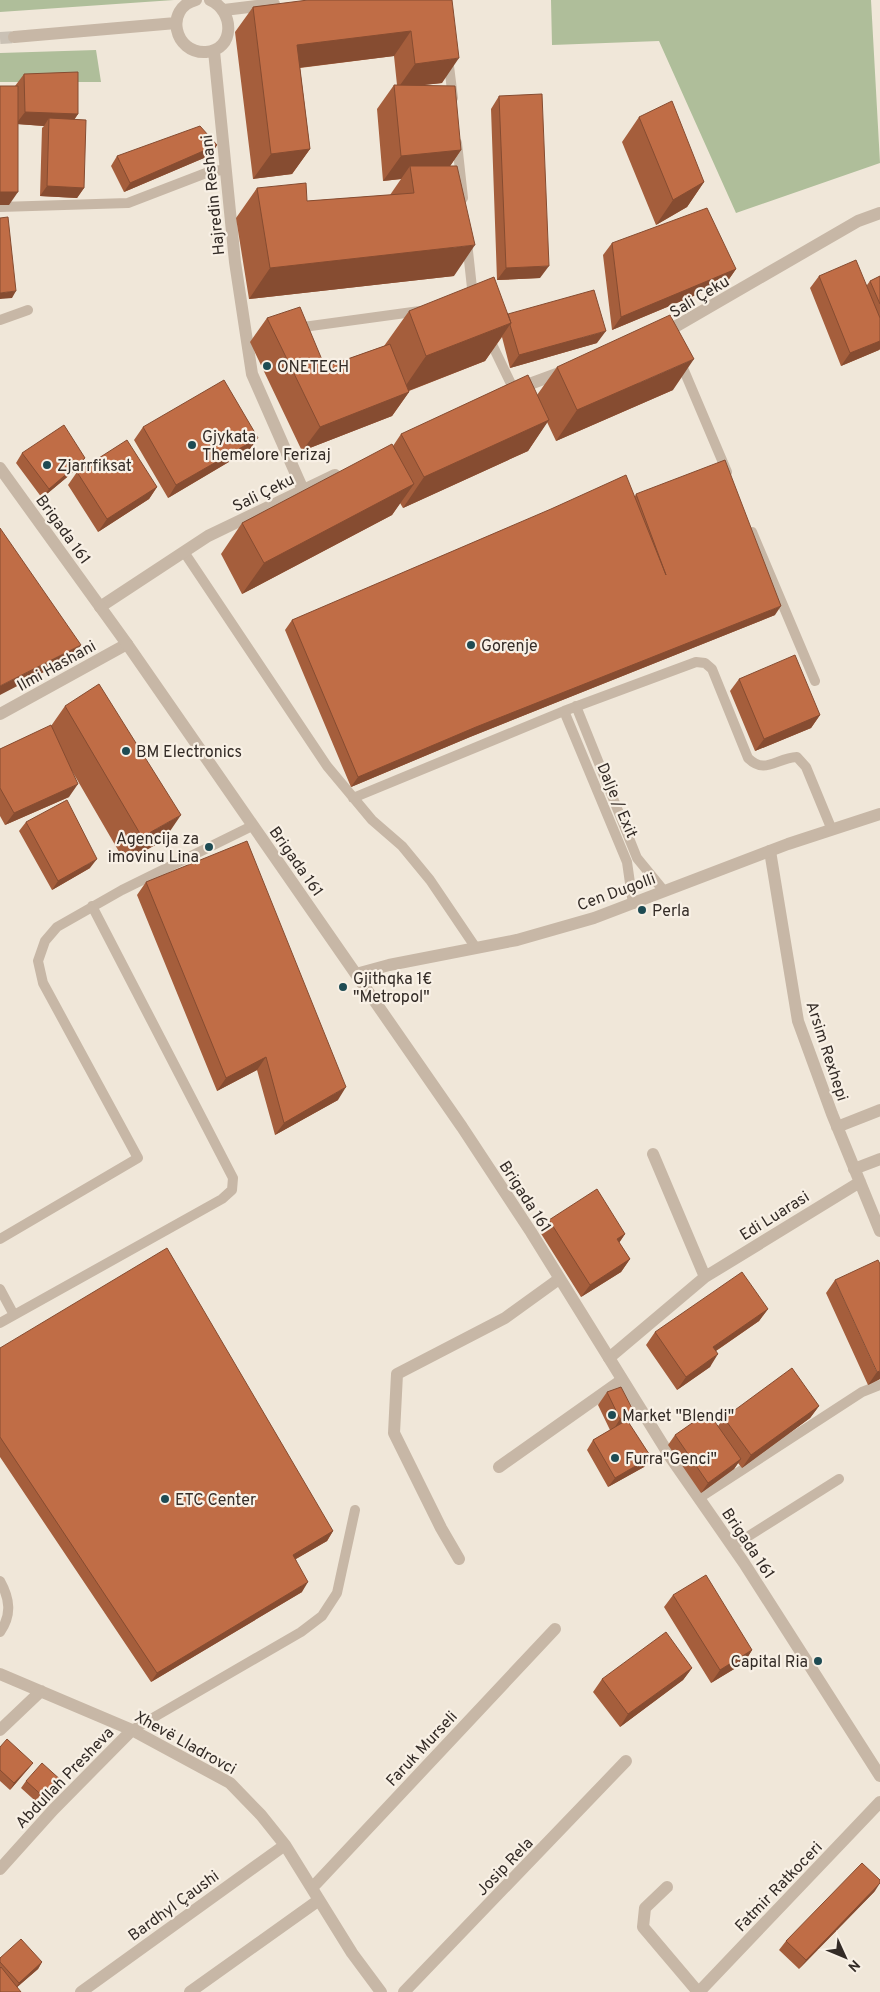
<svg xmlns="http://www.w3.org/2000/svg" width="880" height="1992" viewBox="0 0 880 1992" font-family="Overpass,sans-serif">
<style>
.green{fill:#afbe9a}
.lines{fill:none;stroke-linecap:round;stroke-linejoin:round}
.minor-tunnel{stroke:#cac1b5;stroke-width:12;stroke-dasharray:12 6;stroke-linecap:butt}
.service{stroke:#c7b7a6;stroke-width:10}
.minor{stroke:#c7b7a6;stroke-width:12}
.tertiary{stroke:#c7b7a6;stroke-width:12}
.wall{fill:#a55e3c}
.shaded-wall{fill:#864c31}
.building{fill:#c06d46;stroke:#864c31}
.poi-dot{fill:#1e4b53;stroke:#f8f0e5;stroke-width:2}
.labels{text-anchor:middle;stroke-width:4.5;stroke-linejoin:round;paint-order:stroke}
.street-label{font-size:16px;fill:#332b26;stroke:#f8f0e5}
.poi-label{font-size:16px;fill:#332b26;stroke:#f8f0e5;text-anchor:start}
</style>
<rect width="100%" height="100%" fill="#f0e7d9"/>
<path class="green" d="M0,0H174L0,12Z
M551,0H871L880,163L736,213L659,41L552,45Z
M96,50L101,82H0V53Z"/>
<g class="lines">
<path class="minor-tunnel" d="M0,38L14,37"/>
<path class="service" d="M448,58L453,98
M457,143L463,198
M0,207L128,203L206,173L226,169
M467,242L473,297
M0,320L28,310
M296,328L420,311
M488,336L514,390
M680,361L727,472
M752,532L815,681
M184,552L327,766L372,820L402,846L430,880L476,948
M576,706L637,858L664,891
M564,711L627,862L633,904
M353,798L564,711L696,662L705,663L712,669L748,758C765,775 776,758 797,757L806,767L832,830
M0,1239L138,1158L43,983L38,961L45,941L57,927L122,890L252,826
M0,1289L14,1315
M0,1323L222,1199L232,1190L233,1178L92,906
M699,1498L862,1392L880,1385
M733,1546L839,1479
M0,1581C10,1599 12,1615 0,1632
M132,1730L301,1632L322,1616L337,1593L355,1510"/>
<path class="minor" d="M196,0C164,8 174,54 206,52C235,50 235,11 210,0
M224,10L274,4
M14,37L176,23
M214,51L235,262L252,374L303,490
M661,335L858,221L880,213
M516,389L565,371
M100,607L208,536L335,475
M0,714L127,644
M770,851L798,1021L832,1114L880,1231
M837,1127L880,1110
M854,1169L880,1159
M705,1277L860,1182
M609,1358L705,1277L653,1154
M499,1467L622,1380
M459,1559L441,1528L394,1433L397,1374L505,1318L559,1279
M0,1674L132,1730L230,1783L261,1815L285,1845L352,1953L381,1992
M0,1730L41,1691
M0,1869L53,1810L132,1730
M667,1887L645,1908L643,1927L698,1992
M312,1888L555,1629
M81,1992L285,1845
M190,1992L319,1900
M404,1992L626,1761"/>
<path class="tertiary" d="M0,468L127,644L462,1127L531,1232L671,1458L744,1563L880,1776
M356,974L389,965L517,940L594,918L788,844L880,814
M699,1992L880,1802"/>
</g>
<path class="wall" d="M452,0L442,83L422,85L461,150L450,166L454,276L249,299L236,218L257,188L307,201L390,195L401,179L383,181L377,109L394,85H397L394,56L300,68L310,149L292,174L253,179L235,32L253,7Z
M24,74L78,114L74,120L84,188L77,198L40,196L42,128L44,126L18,124L9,205L15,86Z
M499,96L540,278L497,280L491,109Z
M639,117L704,182L687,207L656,225L622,142Z
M217,145L211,155L124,192L111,166L117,156Z
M612,243L736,269L727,282L612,330L603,255Z
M819,276L867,285L870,281L880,276V349L879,350L841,366L810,288Z
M409,311L508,314L597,343L510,368L502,337L485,361L409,391V392L392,416L302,451L250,342L267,318L325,367L384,346Z
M557,367L673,390L556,441L547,422L528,451L403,508L400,503L392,515L242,594L221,554L242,523L393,446L401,434L537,395Z
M143,427L258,438L249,450L168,498L134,440Z
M22,453L85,458L78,468L42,498L16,463Z
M77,472L157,487L149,499L98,532L68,485Z
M636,494L775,615L470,737L351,787L285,630L292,620L635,496Z
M739,679L820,715L811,728L755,751L730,691Z
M65,706L164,840L125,862L72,771L69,797L5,825L0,816V749L51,726Z
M26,822L90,868L52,890L19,831Z
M146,882L338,1100L275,1135L257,1070L217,1091L137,895Z
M549,1220L625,1234L619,1243L630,1259L621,1272L581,1297L540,1232Z
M835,1280L880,1379L868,1385L826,1293Z
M768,1309L759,1321L716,1351L710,1367L677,1390L646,1345L655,1332Z
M0,1348L333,1531L327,1541L296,1559L302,1592L151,1682L0,1457Z
M607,1392L651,1457L644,1467L608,1487L587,1450L593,1440L610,1430L598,1405Z
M819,1406L810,1418L742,1468L738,1463L734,1469L701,1493L668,1445L675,1435L718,1426L724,1418Z
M673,1595L752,1650L744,1663L711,1683L664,1607Z
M692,1668L683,1680L620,1727L593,1692L602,1679Z
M0,1747L33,1763L28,1769L10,1790L0,1781Z
M26,1781L59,1788L42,1807L21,1788Z
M875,1891L799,1969L779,1950L786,1941Z
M0,1958L42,1962L38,1969L17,1987L0,1992Z"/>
<path class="shaded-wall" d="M411,31L394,56L280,70L297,45Z
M459,58L442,83L398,88L415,64Z
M25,112L78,114L69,127L49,118L44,126L16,124Z
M217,145L211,155L124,192L130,183Z
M310,149L292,174L253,179L271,154Z
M461,150L444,175L410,166L401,179L383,181L401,156Z
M704,182L687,207L656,225L673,200Z
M47,186L84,188L77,198L40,196Z
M0,192H18L9,205H0Z
M475,245L454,276L249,299L270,268Z
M549,266L540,278L497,280L506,268Z
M736,269L727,282L612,330L621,317Z
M16,291L12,298L0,299V293Z
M511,323L485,361L400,394L426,356Z
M606,331L597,343L510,368L519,355Z
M880,341V349L879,350L841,366L850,353Z
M694,359L673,390L556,441L577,410Z
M409,392L392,416L302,451L320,427Z
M549,420L528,451L403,508L424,477Z
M258,438L249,450L168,498L176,485Z
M85,458L78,468L42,498L49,489Z
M414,484L392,515L242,594L264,563Z
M157,487L149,499L98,532L107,519Z
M781,606L775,615L470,737L351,787L358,777L476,727Z
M81,645L73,657L0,695V686Z
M820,715L811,728L755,751L764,739Z
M78,784L69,797L5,825L14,813Z
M181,815L164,840L125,862L142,837Z
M97,859L90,868L52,890L58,881Z
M266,1057L257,1070L217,1091L226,1078Z
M346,1087L338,1100L275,1135L284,1123Z
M625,1234L616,1247L617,1239Z
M630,1259L621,1272L581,1297L590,1285Z
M768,1309L759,1321L704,1359L713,1347Z
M718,1354L710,1367L677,1390L686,1377Z
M880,1371V1379L868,1385L877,1372Z
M819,1406L810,1418L742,1468L751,1455Z
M634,1412L626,1425L612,1432L620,1419Z
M651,1457L644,1467L608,1487L615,1478Z
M741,1459L734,1469L701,1493L708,1483Z
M333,1531L327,1541L287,1564L293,1555Z
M308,1582L302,1592L151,1682L157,1673Z
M752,1650L744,1663L711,1683L720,1670Z
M692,1668L683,1680L620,1727L628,1714Z
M33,1763L28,1769L10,1790L14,1783Z
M63,1782L59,1788L42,1807L47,1800Z
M880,1883L875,1891L799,1969L806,1960Z
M42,1962L38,1969L15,1989L19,1983Z"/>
<path class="building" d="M308,0H452L459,58L415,64L411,31L297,45L310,149L271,154L253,7Z
M78,72V114L25,112L24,74Z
M394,85L455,86L461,150L401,156Z
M0,86H18V192H0Z
M542,94L549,266L506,268L499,96Z
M672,101L704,182L673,200L639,117Z
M49,118L86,120L84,188L47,186Z
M200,126L217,145L130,183L117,156Z
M410,166H457L475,245L270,268L257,188L306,183L307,201L414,193Z
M707,208L736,269L621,317L612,243Z
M8,217L16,291L0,293V218Z
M856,260L880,318V341L850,353L819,276Z
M880,276V304L870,281Z
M494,277L511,323L426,356L409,311Z
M594,290L606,331L519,355L510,325L511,323L508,314Z
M300,307L325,367L390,344L409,392L320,427L267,318Z
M670,315L694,359L577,410L557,367Z
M528,375L549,420L424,477L401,434Z
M224,380L258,438L176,485L143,427Z
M64,425L85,458L49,489L22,453Z
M127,440L157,487L107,519L77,472Z
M392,444L414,484L264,563L242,523Z
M725,460L781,606L476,727L358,777L292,620L551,509L626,475L666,575L636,494Z
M0,528L81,645L0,686Z
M795,655L820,715L764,739L739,679Z
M99,684L181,815L142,837L65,706Z
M51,725L78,784L14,813L0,788V749Z
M67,800L97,859L58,881L26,822Z
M247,841L346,1087L284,1123L266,1057L226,1078L146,882Z
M597,1189L625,1234L617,1239L630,1259L590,1285L549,1220Z
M167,1248L333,1531L293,1555L308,1582L157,1673L0,1437V1348Z
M878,1260L880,1264V1371L877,1372L835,1280Z
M742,1272L768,1309L713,1347L718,1354L686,1377L655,1332Z
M792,1368L819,1406L751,1455L724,1418Z
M621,1387L634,1412L620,1419L607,1392Z
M708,1412L741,1459L708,1483L675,1435Z
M627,1420L651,1457L615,1478L593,1440Z
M706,1575L752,1650L720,1670L673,1595Z
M666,1632L692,1668L628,1714L602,1679Z
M7,1739L33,1763L14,1783L0,1770V1747Z
M42,1763L63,1782L47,1800L26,1781Z
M862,1863L880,1880V1883L806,1960L786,1941Z
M21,1939L42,1962L19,1983L0,1962V1958Z
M1,1967L21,1992H0V1968Z"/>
<g class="poi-dot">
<circle cx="267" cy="366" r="5"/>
<circle cx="192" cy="445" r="5"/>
<circle cx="47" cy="465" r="5"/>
<circle cx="471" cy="645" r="5"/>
<circle cx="126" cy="751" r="5"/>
<circle cx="209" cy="847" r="5"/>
<circle cx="642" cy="910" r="5"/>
<circle cx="343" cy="987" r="5"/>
<circle cx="612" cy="1415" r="5"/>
<circle cx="615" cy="1458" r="5"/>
<circle cx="165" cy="1499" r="5"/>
<circle cx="818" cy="1661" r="5"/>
</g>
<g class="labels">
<g class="street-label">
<text transform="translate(212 195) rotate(-96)" y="6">Hajredin Reshani</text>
<text transform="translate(699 296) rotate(-31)" y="6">Sali Çeku</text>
<text transform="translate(263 492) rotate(-26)" y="6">Sali Çeku</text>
<text transform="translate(64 529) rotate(54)" y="6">Brigada 161</text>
<text transform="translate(56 665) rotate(-29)" y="6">Ilmi Hashani</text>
<text transform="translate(618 800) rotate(67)" y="6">Dalje / Exit</text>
<text transform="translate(297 861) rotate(55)" y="6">Brigada 161</text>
<text transform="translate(616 891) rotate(-20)" y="6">Cen Dugolli</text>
<text transform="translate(828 1051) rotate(72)" y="6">Arsim Rexhepi</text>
<text transform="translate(526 1196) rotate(57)" y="6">Brigada 161</text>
<text transform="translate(774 1215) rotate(-32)" y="6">Edi Luarasi</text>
<text transform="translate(749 1543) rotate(56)" y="6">Brigada 161</text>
<text transform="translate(186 1742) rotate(29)" y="6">Xhevë Lladrovci</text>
<text transform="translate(421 1748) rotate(-47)" y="6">Faruk Murseli</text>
<text transform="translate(64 1777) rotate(-46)" y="6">Abdullah Presheva</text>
<text transform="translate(504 1866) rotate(-46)" y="6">Josip Rela</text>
<text transform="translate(778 1886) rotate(-46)" y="6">Fatmir Ratkoceri</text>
<text transform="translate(173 1905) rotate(-36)" y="6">Bardhyl Çaushi</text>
</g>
<g class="poi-label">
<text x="277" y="372">ONETECH</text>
<text x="202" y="442">Gjykata<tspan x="202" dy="18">Themelore Ferizaj</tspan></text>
<text x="57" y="471">Zjarrfiksat</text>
<text x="481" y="651">Gorenje</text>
<text x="136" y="757">BM Electronics</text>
<text x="199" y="844" text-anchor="end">Agencija za<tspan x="199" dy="18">imovinu Lina</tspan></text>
<text x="652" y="916">Perla</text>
<text x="353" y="984">Gjithqka 1€<tspan x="353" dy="18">"Metropol"</tspan></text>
<text x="622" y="1421">Market "Blendi"</text>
<text x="625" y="1464">Furra"Genci"</text>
<text x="175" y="1505">ETC Center</text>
<text x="808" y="1667" text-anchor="end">Capital Ria</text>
</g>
</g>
<g transform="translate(845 1957) rotate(134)" stroke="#f8f0e5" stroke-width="4" paint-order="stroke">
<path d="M0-4L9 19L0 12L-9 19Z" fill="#332b26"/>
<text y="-8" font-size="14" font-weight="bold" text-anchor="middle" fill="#332b26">N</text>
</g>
</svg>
